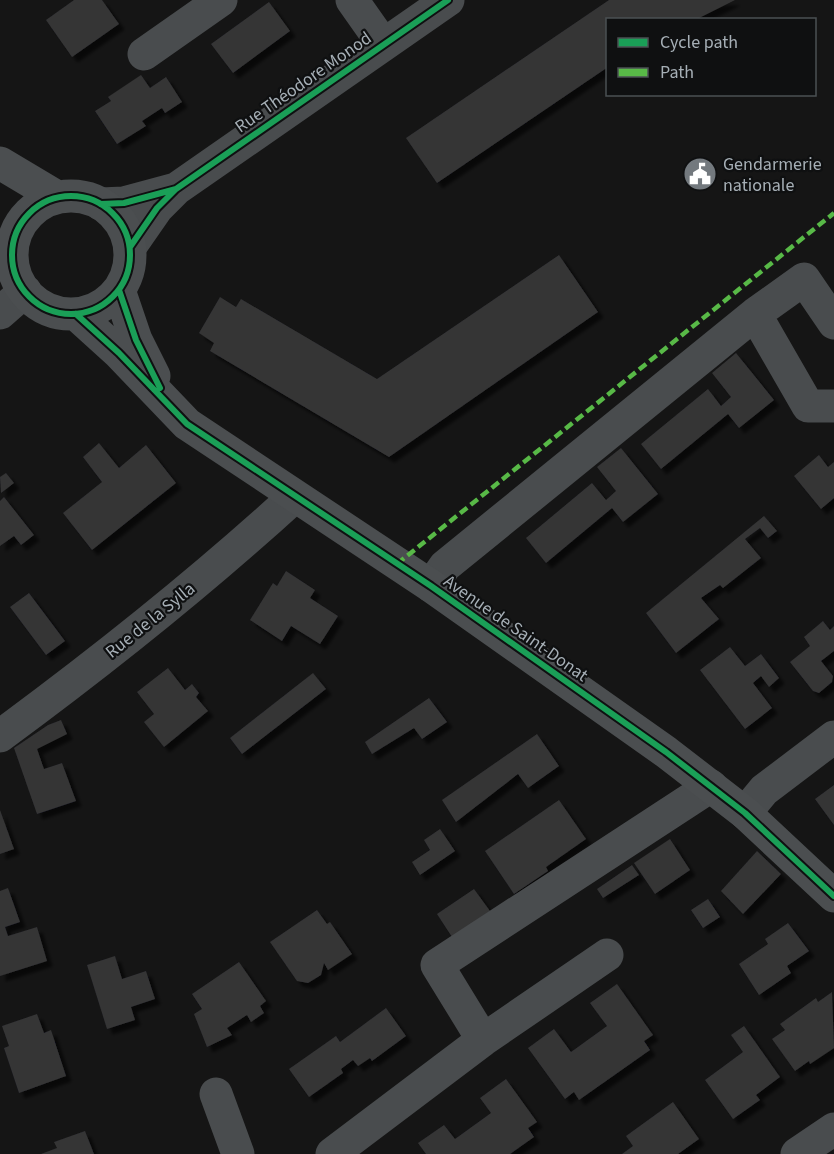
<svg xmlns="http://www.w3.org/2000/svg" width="834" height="1154" viewBox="0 0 834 1154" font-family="'Source Sans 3',sans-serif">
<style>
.building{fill:#343436;filter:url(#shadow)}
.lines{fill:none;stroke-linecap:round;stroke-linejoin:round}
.minor{stroke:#494c4e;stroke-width:33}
.major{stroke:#4b4e50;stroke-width:33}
.quiet{stroke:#58b947;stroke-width:4.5;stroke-dasharray:9 4.5;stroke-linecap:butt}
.cycleway-casing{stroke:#0f1011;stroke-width:10}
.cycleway{stroke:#1a9f57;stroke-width:6}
.labels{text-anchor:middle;stroke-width:4.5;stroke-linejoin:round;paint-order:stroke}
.street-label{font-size:18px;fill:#a6afb6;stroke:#0f1011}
.poi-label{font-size:18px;fill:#a6afb6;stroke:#0f1011;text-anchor:start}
</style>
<defs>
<filter id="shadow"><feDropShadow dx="5.5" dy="5.5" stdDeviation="1.5" flood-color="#0009"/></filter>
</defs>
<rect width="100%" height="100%" fill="#151515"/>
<path class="building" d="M74,0H102L119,24L72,57L46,20Z
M609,0H735L695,20H608V67L437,183L406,138Z
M269,2L290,31L233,73L211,44Z
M141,75L150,88L166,77L182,102L165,113L162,108L142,121L146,126L117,144L95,111L111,101L108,97Z
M559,255L598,312L389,457L210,351L214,343L199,333L220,297L236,307L241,299L377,379Z
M736,353L774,400L739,428L728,414L661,469L641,444L708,389L721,406L731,397L712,373Z
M99,443L119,468L146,445L176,483L92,550L63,513L102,482L83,457Z
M621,448L658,494L623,522L612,508L546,563L526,538L592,483L606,500L616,491L597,467Z
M819,455L828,467L834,462V498L821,509L794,476Z
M6,473L14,483L1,493L0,477Z
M4,497L34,535L21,545L14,536L0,546V501Z
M764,516L777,531L768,538L760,528L745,539L761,558L723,588L720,585L701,598L719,619L676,653L646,613Z
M286,571L315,590L310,598L338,616L320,644L291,626L282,641L250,620L273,583L277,586Z
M29,593L65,641L46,655L10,607Z
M823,621L830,630L834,626V651L821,661L833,676L832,682L819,693L813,691L790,662L810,646L804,637Z
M730,647L745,666L761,654L779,678L769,687L761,676L753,683L772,708L745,729L700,670Z
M168,668L185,690L192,684L199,693L196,697L208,711L164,747L144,722L154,714L137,692Z
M313,673L326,689L242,754L230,738Z
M429,698L447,722L422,739L414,728L372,754L365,742Z
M61,720L67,734L37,749L44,769L62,763L76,801L37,814L14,748L48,725Z
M537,734L559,766L528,788L518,774L456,822L442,800Z
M834,785V825L815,799Z
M559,800L586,839L546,867L548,871L514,894L485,851Z
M0,810L14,849L0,854Z
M440,829L455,851L420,875L412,862L430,850L424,840Z
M670,839L690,870L655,894L634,863Z
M757,851L781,874L743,914L721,891Z
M632,865L639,875L603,898L597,889Z
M8,888L20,922L5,927L8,936L37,927L47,961L0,976V891Z
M474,889L490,911L452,937L437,914Z
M708,899L720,917L703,928L691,910Z
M317,910L327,924L330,922L352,954L328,970L324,963L321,975L308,983L297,981L270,942Z
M788,923L809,951L787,966L791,973L759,995L739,964L768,944L765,939Z
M115,956L122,979L146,971L155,999L131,1007L135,1020L107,1029L87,965Z
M239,962L266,1001L260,1006L264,1013L251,1022L247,1015L227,1028L232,1035L207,1047L194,1014L202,1009L192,994Z
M617,984L653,1035L644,1041L650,1050L579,1100L574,1092L565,1099L528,1048L554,1029L571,1052L607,1026L590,1003Z
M832,992L834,1048L810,1064L809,1061L795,1071L772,1039L785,1030L780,1024L816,998L818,1002Z
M386,1008L406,1036L372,1061L370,1058L358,1066L353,1060L341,1069L343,1073L309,1097L289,1069L336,1036L340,1042Z
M37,1014L44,1033L51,1030L66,1076L19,1093L4,1048L9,1046L2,1026Z
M744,1026L780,1077L756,1095L760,1100L733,1119L705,1080L743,1052L731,1035Z
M506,1079L537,1122L528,1128L534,1137L510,1154H426L418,1143L444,1125L455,1139L491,1113L480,1098Z
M673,1102L699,1139L678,1154H622L633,1146L626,1136Z
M85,1131L94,1154H41L57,1148L54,1142Z"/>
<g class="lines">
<path class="minor" d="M352,0L383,44
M144,54L221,0
M101,204L124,203L176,189
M130,247L157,208L176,189L448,0
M0,313L25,291
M755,314L808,406H834
M431,586L445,566L755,314L804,279L834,323
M0,736C102,661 201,582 294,497
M745,813L764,790L834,737
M483,1040L607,955
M216,1094L238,1154
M332,1154L483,1040L437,965L711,786
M797,1154L834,1129"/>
<path class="major" d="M0,163L57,197
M12 255a59 59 0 1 1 118 0a59 59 0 1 1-118 0Z
M119,290L136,340L154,376
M76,314L119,353L187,424L431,586L666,752L745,813L834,896"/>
<path class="quiet" d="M397,564L834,213"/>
<defs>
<path id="cycleway" d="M12 255a59 59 0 1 1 118 0a59 59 0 1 1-118 0Z
M101,204L124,203L176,189
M130,247L157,208L176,189L448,0
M119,290L136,340L160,388
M76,314L119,353L187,424L431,586L666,752L745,813L834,896"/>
</defs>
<use href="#cycleway" class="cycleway-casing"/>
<use href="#cycleway" class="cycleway"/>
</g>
<defs>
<symbol id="civic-disc" viewBox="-11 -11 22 22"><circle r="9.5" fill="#73797e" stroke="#0f1011"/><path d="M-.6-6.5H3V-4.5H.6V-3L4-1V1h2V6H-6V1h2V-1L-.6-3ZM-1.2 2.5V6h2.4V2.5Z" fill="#fff"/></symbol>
</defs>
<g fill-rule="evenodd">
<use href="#civic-disc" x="681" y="155" width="38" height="38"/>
</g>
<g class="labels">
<g class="street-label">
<text transform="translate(303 82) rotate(-35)" y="6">Rue Théodore Monod</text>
<text transform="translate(150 620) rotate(-39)" y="6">Rue de la Sylla</text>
<text transform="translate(516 628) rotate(35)" y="6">Avenue de Saint-Donat</text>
</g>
<g class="poi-label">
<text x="723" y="170">Gendarmerie<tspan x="723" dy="21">nationale</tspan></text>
</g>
</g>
<rect x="606" y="18" width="210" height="78" fill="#0f1011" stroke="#4b5053" stroke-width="1.5"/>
<rect x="618" y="38" width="30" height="9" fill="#1a9f57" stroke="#4b5053" stroke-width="1.5"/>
<text x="660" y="48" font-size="18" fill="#a6afb6">Cycle path</text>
<rect x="618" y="68" width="30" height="9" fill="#58b947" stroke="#4b5053" stroke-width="1.5"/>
<text x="660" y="78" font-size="18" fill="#a6afb6">Path</text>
</svg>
